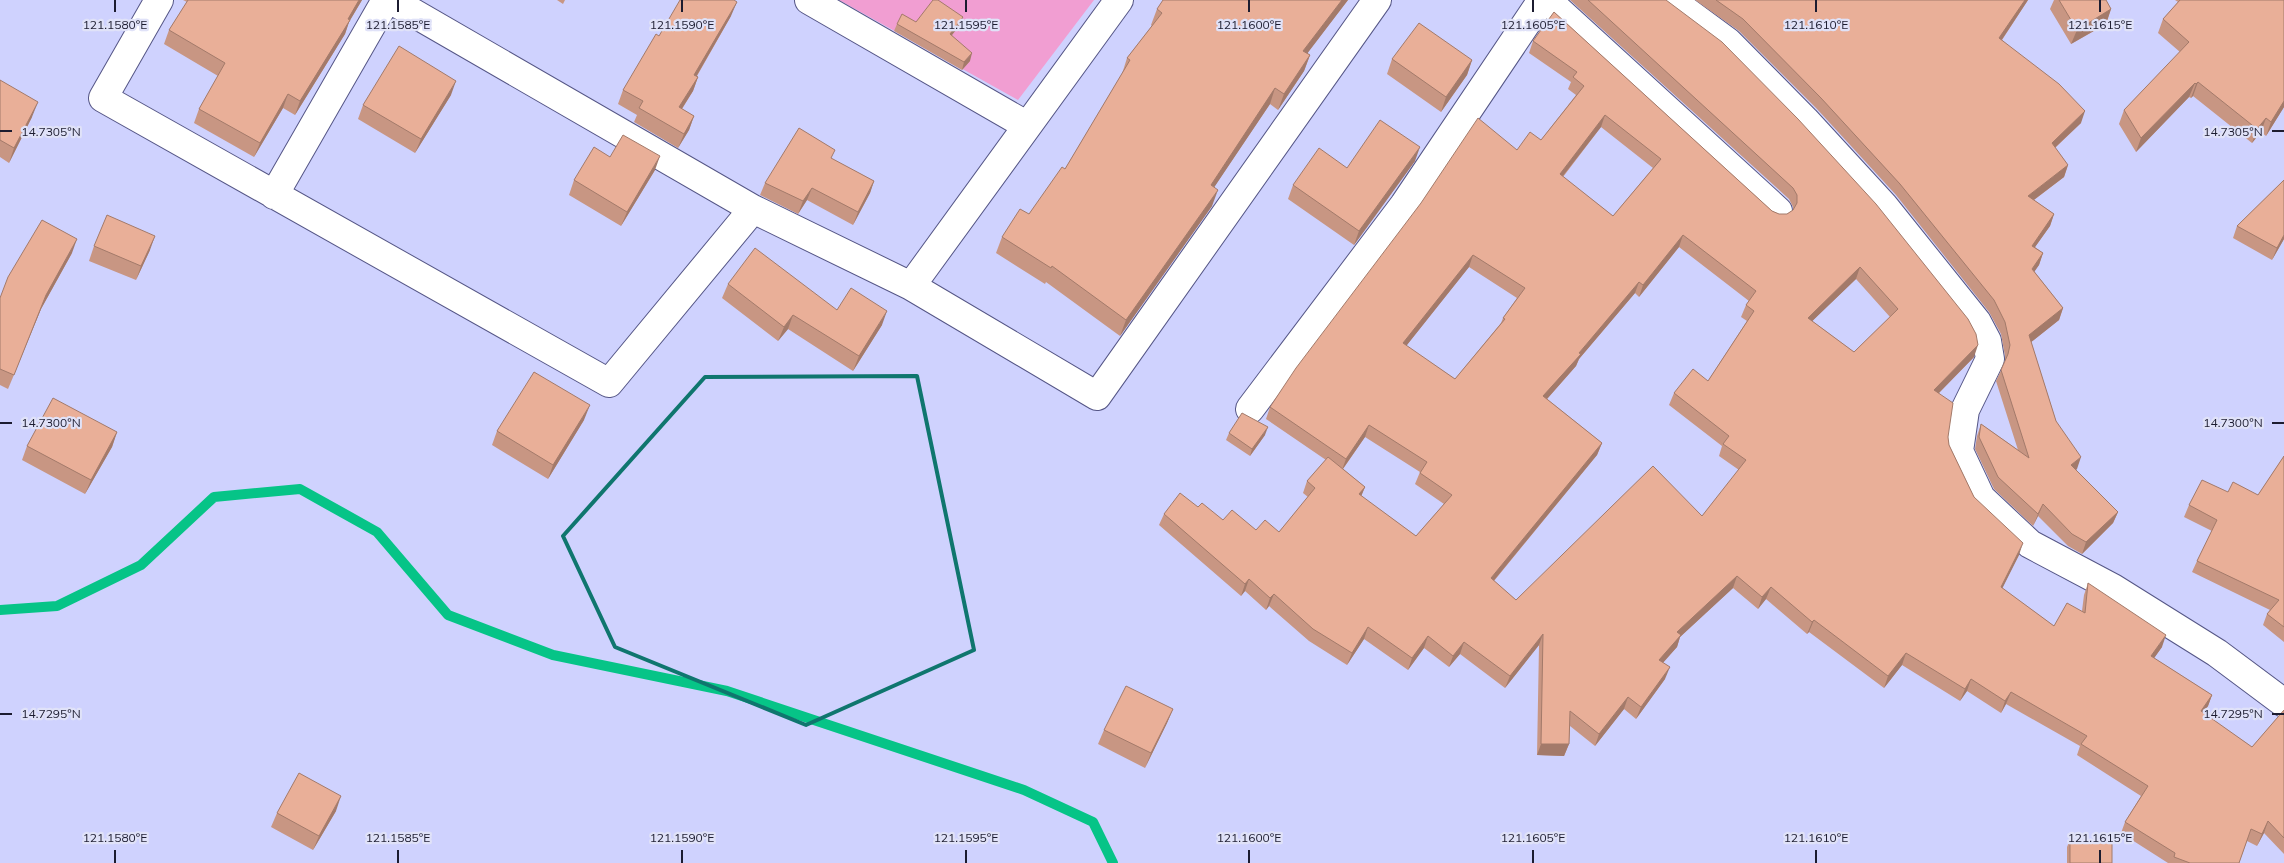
<svg xmlns="http://www.w3.org/2000/svg" width="2284" height="863" viewBox="0 0 2284 863" font-family="Mulish,sans-serif">
<style>
.pitch{fill:#f19ed2}
.lines{fill:none;stroke-linecap:round;stroke-linejoin:round}
.stream{stroke:#06c487;stroke-width:10}
.minor-casing{stroke:#555686;stroke-width:30}
.minor{stroke:#fff;stroke-width:28}
.wall{fill:#c89683;fill-rule:evenodd}
.shaded-wall{fill:#a37a6a}
.building{fill:#e9af98;stroke:#a37a6a;fill-rule:evenodd}
.marked{fill:none;stroke:#0f766e;stroke-width:4;stroke-linejoin:round}
.ticks{fill:none;stroke:#1c1c30;stroke-width:2}
.ticks-label{font-size:12px;text-anchor:middle;fill:#1c1c30;stroke:#e0e2f8;stroke-width:4.5;stroke-linejoin:round;paint-order:stroke}
</style>
<rect width="100%" height="100%" fill="#cfd2fe"/>
<path class="pitch" d="M839,0H1094L1018,100Z"/>
<g class="lines">
<path class="stream" d="M0,610L57,606L141,565L214,497L300,489L377,532L448,615L553,655L727,691L1024,790L1093,822L1113,863"/>
<defs>
<path id="minor" d="M159,0L103,98L609,383L753,209
M391,0L753,209L911,286L1097,396L1377,0
M809,0L1026,125
M1547,0L1778,211
M1671,0L1728,42L1805,120L1884,206L1977,322L1987,341L1990,359L1965,410L1959,451L1981,498L2030,544L2113,588L2217,653L2284,703
M274,195L386,0
M911,286L1119,0
M1250,409L1404,205L1542,0"/>
</defs>
<use href="#minor" class="minor-casing"/>
<use href="#minor" class="minor"/>
</g>
<path class="wall" d="M183,0H362L349,22L345,34L295,115L283,108L254,157L194,123L199,109L218,76L164,44L169,30L187,2Z
M557,0H565L563,4Z
M1348,0L1307,53L1310,55L1304,71L1278,110L1270,104L1214,187L1212,206L1120,336L1046,282L1045,284L996,253L1002,237L1029,214L1065,169L1122,74L1127,58L1152,26L1151,25L1157,9Z
M1570,0H1666L1974,357L1939,393L1949,445L1974,497L2019,555L2002,588L2054,626L2082,611L2084,595L2088,583L2162,647L2154,658L2212,695L2208,706L2203,713L2252,747L2284,710V854L2264,833L2257,846L2247,841L2239,863H2168L2121,833L2125,822L2141,796L2077,755L2080,746L2006,704L2001,713L1967,691L1960,701L1902,665L1884,688L1809,632L1807,634L1766,599L1758,609L1733,588L1680,637L1677,647L1663,662L1665,679L1636,719L1624,709L1595,746L1570,726L1569,744L1564,756L1537,755L1539,645L1505,688L1460,654L1449,667L1424,648L1408,670L1364,639L1347,665L1309,641L1269,606L1266,610L1245,591L1241,596L1159,525L1164,514L1198,507L1223,520L1256,530L1279,532L1308,497L1303,493L1307,481L1326,460L1266,419L1270,407L1517,150L1541,140L1576,95L1568,89L1571,82L1529,53L1533,41L1554,12L1772,211L1779,214H1787L1793,210V207L1789,199ZM1601,127L1653,168L1613,216L1563,177ZM1679,247L1749,301L1746,305L1741,317L1747,321L1708,381L1674,393L1669,405L1722,446L1719,456L1739,470L1702,516L1516,600L1494,581L1597,455L1602,443L1547,399L1576,366L1579,359L1635,293L1639,297ZM1469,267L1517,298L1503,318L1501,323L1455,379L1406,346ZM1856,279L1890,317L1854,352L1812,321ZM1365,437L1420,472L1415,484L1444,504L1416,536L1361,496L1365,487L1343,469Z
M1695,0H2028L2002,40L2081,123L2055,148L2068,165L2064,177L2034,200L2054,214L2050,226L2035,247L2043,253L2039,265L2034,271L2063,308L2059,320L2031,342L2056,421L2077,469L2076,470L2118,512L2113,523L2082,554L2068,546L2038,516L2033,526L1994,489L1975,449L1977,436L1981,424L2018,450L1996,381L2005,362V356L2001,334L1989,312L1896,195L1817,109L1739,31Z
M2054,0H2106L2111,9L2106,24L2071,44L2050,9Z
M2175,0H2284V107L2266,136L2261,132L2252,143L2193,96L2191,98L2189,97L2136,152L2119,124L2124,110L2180,52L2158,33L2163,19L2178,2Z
M731,16L697,76L698,77L693,91L682,109L694,116L689,130L678,148L634,122L637,115L618,104L623,90L659,36Z
M963,17L960,25L952,35L970,61L962,70L894,31L897,24L916,22Z
M1392,59L1472,60L1467,75L1441,112L1387,74Z
M0,80L32,117L9,163L0,157Z
M451,95L415,153L358,119L363,105Z
M832,159L874,181L870,193L853,225L807,200L798,214L760,195L765,183Z
M1415,161L1354,245L1288,199L1293,185L1347,168Z
M655,170L621,226L569,195L574,180Z
M2284,180V239L2272,260L2233,238L2237,226Z
M94,246L150,250L136,280L89,261Z
M72,253L41,309L8,389L0,385V298Z
M728,284L837,310L882,325L853,371L788,329L778,341L722,298Z
M584,420L548,479L492,445L497,431Z
M117,432L112,447L85,494L22,460L27,446Z
M1229,433L1265,435L1250,456L1226,440Z
M2284,456V642L2263,625L2267,614L2270,610L2192,572L2197,561L2212,531L2184,517L2189,505L2228,492L2258,495Z
M1173,709L1167,723L1145,768L1098,744L1104,730Z
M336,811L313,850L271,827L277,813Z
M2070,840L2112,863H2067V847Z"/>
<path class="shaded-wall" d="M359,0H362L349,22L345,34L295,115L300,101Z
M1342,0H1348L1297,67L1303,51Z
M2025,0H2028L1995,50L1999,38Z
M737,2L731,16L689,89L694,75Z
M2111,9L2106,24L2071,44L2077,30Z
M963,17L960,25L947,41L950,34Z
M972,53L970,61L962,70L964,62Z
M1310,55L1304,71L1278,110L1284,94Z
M1472,60L1467,75L1441,112L1446,97Z
M698,77L693,91L674,121L679,107Z
M456,81L451,95L415,153L421,139Z
M2198,82L2193,96L2191,98L2196,84Z
M2195,83L2189,97L2136,152L2141,138Z
M1275,88L1270,104L1205,201L1211,185Z
M288,94L283,108L254,157L260,143Z
M2284,101V107L2266,136L2271,122Z
M38,102L32,117L9,163L14,148Z
M2085,111L2081,123L2047,155L2052,143Z
M1605,115L1601,127L1555,186L1560,174Z
M694,116L689,130L678,148L684,134Z
M2266,118L2261,132L2252,143L2257,129Z
M1420,147L1415,161L1354,245L1359,231Z
M660,156L655,170L621,226L627,212Z
M2068,165L2064,177L2023,208L2028,196Z
M874,181L870,193L853,225L858,212Z
M812,188L807,200L798,214L803,201Z
M1218,190L1212,206L1120,336L1126,320Z
M2054,214L2050,226L2028,257L2032,246Z
M1683,235L1679,247L1639,297L1643,285Z
M2284,235V239L2272,260L2277,248Z
M155,236L150,250L136,280L141,266Z
M77,239L72,253L41,309L8,389L46,295Z
M2043,253L2039,265L2028,281L2032,269Z
M1473,255L1469,267L1399,355L1403,343Z
M1860,267L1856,279L1803,330L1808,318Z
M1639,282L1635,293L1579,359L1576,366L1539,408L1543,396L1579,353Z
M2063,308L2059,320L2025,347L2029,335Z
M887,311L882,325L853,371L859,356Z
M793,315L788,329L778,341L784,327Z
M1978,345L1974,357L1930,402L1934,390Z
M590,405L584,420L548,479L553,465Z
M1369,425L1365,437L1342,470L1346,459Z
M1268,427L1265,435L1250,456L1252,449Z
M117,432L112,447L85,494L91,480Z
M1602,443L1597,455L1486,590L1491,578Z
M2081,457L2077,469L2067,476L2071,465Z
M1365,487L1360,499L1359,494Z
M2043,504L2038,516L2033,526L2038,514Z
M2118,512L2113,523L2082,554L2086,542Z
M2023,543L2019,555L1997,599L2001,587Z
M1737,576L1733,588L1680,637L1677,647L1655,672L1659,660L1677,632Z
M1249,579L1245,591L1241,596L1245,584Z
M1771,587L1766,599L1758,609L1762,597Z
M1274,594L1269,606L1266,610L1270,598Z
M1814,620L1809,632L1807,634L1812,622Z
M1368,627L1364,639L1347,665L1352,653Z
M1543,634L1539,645L1505,688L1510,676Z
M2166,635L2162,647L2147,668L2151,656Z
M1428,636L1424,648L1408,670L1412,658Z
M1464,642L1460,654L1449,667L1453,656Z
M1906,653L1902,665L1884,688L1888,676Z
M1670,667L1665,679L1636,719L1641,707Z
M1971,679L1967,691L1960,701L1965,689Z
M2011,692L2006,704L2001,713L2005,701Z
M2212,695L2208,706L2197,723L2201,711Z
M1628,697L1624,709L1595,746L1599,734Z
M1173,709L1167,723L1145,768L1151,753Z
M1541,744H1569L1564,756L1537,755Z
M341,796L336,811L313,850L319,836Z
M2268,821L2264,833L2257,846L2262,834Z"/>
<path class="building" d="M188,0H359L348,19L350,20L300,101L288,94L260,143L199,109L225,63L169,30Z
M680,0H734L737,2L694,75L698,77L679,107L694,116L684,134L639,108L643,101L623,90L656,34L659,36Z
M933,0H938L963,17L950,34L972,53L964,62L897,24L902,14L916,22Z
M1163,0H1342L1303,51L1310,55L1284,94L1275,88L1211,185L1218,190L1126,320L1052,266L1051,268L1002,237L1020,209L1029,214L1062,167L1065,169L1130,60L1127,58L1162,13L1157,9Z
M1588,0H1666L1722,42L1798,119L1876,204L1968,319L1976,334L1978,345L1934,390L1953,403L1948,437L1949,445L1974,497L2023,543L2001,587L2054,626L2067,603L2085,613L2088,583L2166,635L2151,656L2212,695L2201,711L2252,747L2284,710V838L2268,821L2262,834L2251,829L2239,863H2190L2174,857L2175,853L2125,822L2148,786L2081,744L2087,736L2011,692L2005,701L1971,679L1965,689L1906,653L1888,676L1814,620L1812,622L1771,587L1762,597L1737,576L1677,632L1681,635L1659,660L1670,667L1641,707L1628,697L1599,734L1570,711L1569,744H1541L1543,634L1510,676L1464,642L1453,656L1428,636L1412,658L1368,627L1352,653L1313,629L1274,594L1270,598L1249,579L1245,584L1164,514L1180,493L1198,507L1202,503L1223,520L1232,510L1256,530L1265,520L1279,532L1315,488L1307,481L1328,457L1365,487L1359,494L1416,536L1452,495L1420,473L1427,462L1369,425L1346,459L1270,407L1296,368L1421,203L1478,118L1517,150L1530,132L1541,140L1584,86L1573,77L1577,72L1533,41L1554,12L1772,211L1779,214H1787L1793,210L1797,203V195L1793,188ZM1605,115L1661,159L1613,216L1560,174ZM1683,235L1756,291L1746,305L1754,311L1708,381L1693,369L1674,393L1729,436L1723,444L1746,460L1702,516L1653,466L1516,600L1491,578L1602,443L1543,396L1581,354L1579,353L1639,282L1643,285ZM1473,255L1525,288L1503,318L1505,319L1455,379L1403,343ZM1860,267L1898,309L1854,352L1808,318Z
M1716,0H2025L1999,38L2059,84L2085,111L2052,143L2068,165L2028,196L2054,214L2032,246L2043,253L2032,269L2063,308L2029,335L2056,421L2081,457L2071,465L2118,512L2086,542L2072,534L2043,504L2038,514L1998,477L1979,437L1981,424L2029,458L2001,370L2008,354L2010,345L2005,322L1994,300L1900,184L1821,98L1743,19Z
M2059,0H2106L2111,9L2077,30Z
M2180,0H2284V101L2271,122L2266,118L2257,129L2198,82L2196,84L2195,83L2141,138L2124,110L2189,42L2163,19Z
M1419,23L1472,60L1446,97L1392,59Z
M399,46L456,81L421,139L363,105Z
M0,80L38,102L14,148L0,140Z
M1380,120L1420,147L1359,231L1293,185L1319,148L1347,168Z
M799,128L835,150L831,158L874,181L858,212L812,188L803,201L765,183Z
M623,135L660,156L627,212L574,180L594,147L610,157Z
M2284,180V235L2277,248L2237,226Z
M107,215L155,236L141,266L94,246Z
M42,220L77,239L46,295L14,375L0,369V298L8,277Z
M755,248L837,310L851,288L887,311L859,356L793,315L784,327L728,284Z
M534,372L590,405L553,465L497,431Z
M53,398L117,432L91,480L27,446Z
M1242,413L1268,427L1252,449L1229,433Z
M2284,456V627L2267,614L2279,600L2197,561L2217,520L2189,505L2202,480L2228,492L2233,482L2258,495Z
M1126,686L1173,709L1151,753L1104,730Z
M299,773L341,796L319,836L277,813Z
M2070,840H2112V863H2070Z"/>
<path class="marked" d="M917,376L974,650L806,725L615,647L563,536L705,377Z"/>
<path class="ticks" d="M115,0V12M398,0V12M682,0V12M966,0V12M1249,0V12M1533,0V12M1816,0V12M2100,0V12M0,131H12M2272,131H2284M0,423H12M2272,423H2284M0,714H12M2272,714H2284M115,850V863M398,850V863M682,850V863M966,850V863M1249,850V863M1533,850V863M1816,850V863M2100,850V863"/>
<g class="ticks-label">
<text x="115" y="29">121.1580°E</text>
<text x="398" y="29">121.1585°E</text>
<text x="682" y="29">121.1590°E</text>
<text x="966" y="29">121.1595°E</text>
<text x="1249" y="29">121.1600°E</text>
<text x="1533" y="29">121.1605°E</text>
<text x="1816" y="29">121.1610°E</text>
<text x="2100" y="29">121.1615°E</text>
<text x="51" y="136">14.7305°N</text>
<text x="2233" y="136">14.7305°N</text>
<text x="51" y="427">14.7300°N</text>
<text x="2233" y="427">14.7300°N</text>
<text x="51" y="718">14.7295°N</text>
<text x="2233" y="718">14.7295°N</text>
<text x="115" y="842">121.1580°E</text>
<text x="398" y="842">121.1585°E</text>
<text x="682" y="842">121.1590°E</text>
<text x="966" y="842">121.1595°E</text>
<text x="1249" y="842">121.1600°E</text>
<text x="1533" y="842">121.1605°E</text>
<text x="1816" y="842">121.1610°E</text>
<text x="2100" y="842">121.1615°E</text>
</g>
</svg>
